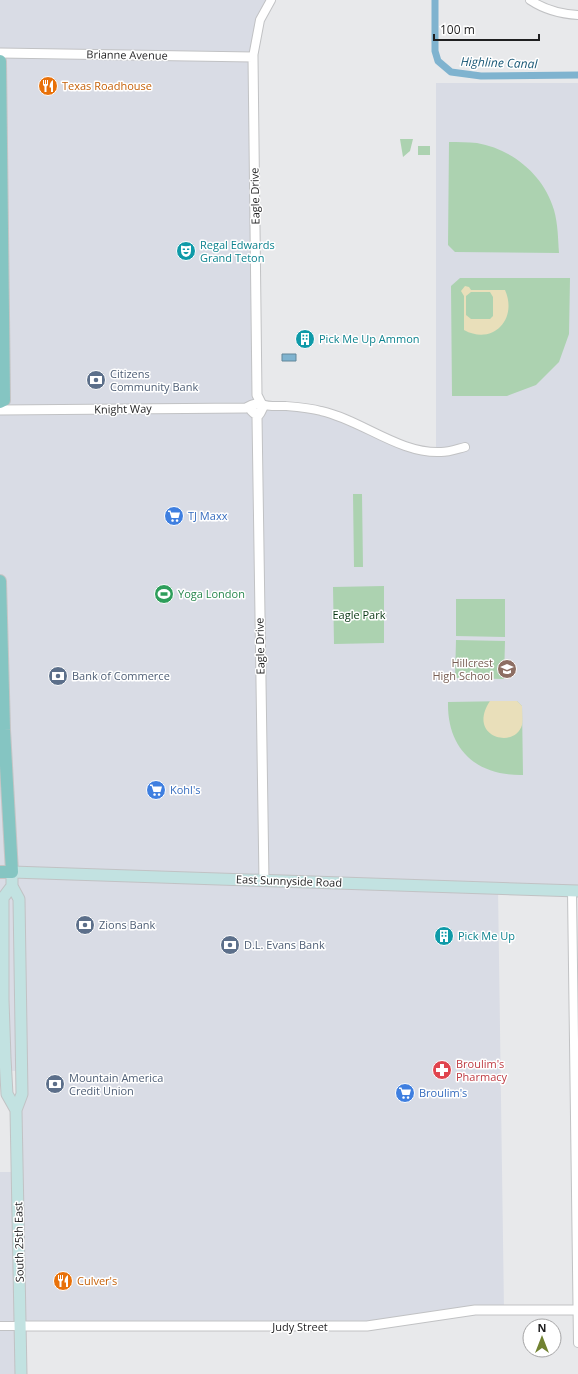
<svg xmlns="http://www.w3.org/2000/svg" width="578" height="1374" viewBox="0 0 578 1374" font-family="'Open Sans',sans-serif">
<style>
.built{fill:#d9dce5}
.green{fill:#acd2b0}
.sand{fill:#e9dfba;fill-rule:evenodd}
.water{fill:#7fb3cf;stroke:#62879a}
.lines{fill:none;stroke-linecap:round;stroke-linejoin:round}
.canal{stroke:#7fb3cf;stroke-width:7}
.minor-casing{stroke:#c1c2c4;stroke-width:10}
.tertiary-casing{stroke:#c1c2c4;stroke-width:11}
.secondary-casing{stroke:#c1c2c4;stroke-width:13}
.primary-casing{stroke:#c5c5c5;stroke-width:14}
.minor{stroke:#fff;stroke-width:8}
.tertiary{stroke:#fff;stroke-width:9}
.secondary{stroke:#c2e2e1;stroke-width:11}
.primary{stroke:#85c5c2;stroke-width:12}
.labels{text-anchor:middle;stroke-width:3;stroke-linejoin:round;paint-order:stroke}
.street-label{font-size:11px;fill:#1f1f20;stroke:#fff}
.food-label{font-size:11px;fill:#c56008;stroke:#fff;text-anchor:start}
.culture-label{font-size:11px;fill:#0d838f;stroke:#fff;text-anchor:start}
.service-label{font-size:11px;fill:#4e5e75;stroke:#fff;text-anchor:start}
.shop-label{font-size:11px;fill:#366cbe;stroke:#fff;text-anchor:start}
.leisure-label{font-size:11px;fill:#27864d;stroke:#fff;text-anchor:start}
.park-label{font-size:11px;fill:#063511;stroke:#fff}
.education-label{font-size:11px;fill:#785e54;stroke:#fff;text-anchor:end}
.health-label{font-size:11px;fill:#be3a42;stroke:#fff;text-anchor:start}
.water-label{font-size:12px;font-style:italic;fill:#195876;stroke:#fff}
</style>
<rect width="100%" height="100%" fill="#e8e9eb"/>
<path class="built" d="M0,0H271L260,20L253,57L257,408L275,406L322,411L400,444L436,452V83H578V891L498,888L504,1310L404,1321L20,1326L21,1374H0V1172H18L16,1071L0,1070Z"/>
<path class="green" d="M400,139H413L410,151L403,157Z
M449,142C458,142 468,142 477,143C512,149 544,175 554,210C558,224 558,239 559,253L455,252L448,245Z
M418,146H430V155H418Z
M460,278H570L569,334L559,362L536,385L507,396H452L451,286Z
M353,494H362L363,567H354Z
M384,586V643L334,644L333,587Z
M456,599H505V637L456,636Z
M456,640L505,641L504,679L455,678Z
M517,701L522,706L523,775C476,776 447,749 448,702Z"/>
<path class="sand" d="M465,286L469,287L471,290H505C518,319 493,346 464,330V296L461,291ZM471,292H490L493,297V316L490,319H471L466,315V296Z
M490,701H517L522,706C522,712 523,720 522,725C515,750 466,737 490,701Z"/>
<path class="water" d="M282,354H296V361H282Z"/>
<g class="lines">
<path class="canal" d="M435,0V51L438,61L451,72L481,76L578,75"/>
<defs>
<path id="minor" d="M530,0C545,10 560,14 578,15
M253,57L260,20L271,0
M261,404C269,407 277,406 285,406C297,407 310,408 321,411C362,420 399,454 441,452C449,452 457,449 465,447
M572,891L578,1343
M0,1326H20"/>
<path id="tertiary" d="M0,53L253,57L257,395L263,407L260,413H254L251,410L252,405L259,403
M0,410L246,408L252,405
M260,413L257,417L264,881
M20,1326H367L475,1310H578"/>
<path id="secondary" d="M12,886L3,898V1000L5,1058L7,1094L16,1110
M21,1374L16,1110L22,1094L19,899L12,886V872L578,891"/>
<path id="primary" d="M0,61L4,400L0,402
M0,581L4,730L12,872H0"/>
</defs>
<use href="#minor" class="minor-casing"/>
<use href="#tertiary" class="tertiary-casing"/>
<use href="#secondary" class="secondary-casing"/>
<use href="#primary" class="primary-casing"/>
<use href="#minor" class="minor"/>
<use href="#tertiary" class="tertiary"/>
<use href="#secondary" class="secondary"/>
<use href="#primary" class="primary"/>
</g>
<defs>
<symbol id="restaurant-disc" viewBox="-11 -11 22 22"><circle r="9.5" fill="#e8710a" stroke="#fff"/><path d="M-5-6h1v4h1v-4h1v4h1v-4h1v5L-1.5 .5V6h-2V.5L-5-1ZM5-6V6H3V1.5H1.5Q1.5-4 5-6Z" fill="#fff"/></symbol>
<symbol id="theatre-disc" viewBox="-11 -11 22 22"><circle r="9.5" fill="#0f9aa8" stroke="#fff"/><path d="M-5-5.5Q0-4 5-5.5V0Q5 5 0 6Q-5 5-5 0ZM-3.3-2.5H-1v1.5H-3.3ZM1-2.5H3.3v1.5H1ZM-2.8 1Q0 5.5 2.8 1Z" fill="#fff"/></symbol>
<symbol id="building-disc" viewBox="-11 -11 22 22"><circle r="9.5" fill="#0f9aa8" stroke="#fff"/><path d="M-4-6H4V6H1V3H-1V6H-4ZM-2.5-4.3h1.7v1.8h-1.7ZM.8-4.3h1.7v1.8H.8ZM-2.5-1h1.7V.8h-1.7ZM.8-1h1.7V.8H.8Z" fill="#fff"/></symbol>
<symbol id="bank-disc" viewBox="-11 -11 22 22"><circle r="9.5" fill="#5c6f8a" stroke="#fff"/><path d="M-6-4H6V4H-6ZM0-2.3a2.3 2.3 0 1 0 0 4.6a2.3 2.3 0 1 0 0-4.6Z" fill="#fff"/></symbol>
<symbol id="supermarket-disc" viewBox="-11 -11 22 22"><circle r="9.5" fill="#3f7fe0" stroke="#fff"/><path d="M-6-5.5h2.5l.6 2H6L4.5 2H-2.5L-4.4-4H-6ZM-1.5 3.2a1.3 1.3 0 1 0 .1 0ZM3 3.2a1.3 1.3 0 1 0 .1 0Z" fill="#fff"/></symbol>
<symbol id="stadium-disc" viewBox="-11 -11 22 22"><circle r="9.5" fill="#2e9e5b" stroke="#fff"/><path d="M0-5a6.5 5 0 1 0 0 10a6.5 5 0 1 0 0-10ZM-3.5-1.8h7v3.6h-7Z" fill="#fff"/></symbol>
<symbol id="school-disc" viewBox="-11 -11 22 22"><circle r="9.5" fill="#8d6e63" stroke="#fff"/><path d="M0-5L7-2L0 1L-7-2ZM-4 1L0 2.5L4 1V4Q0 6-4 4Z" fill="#fff"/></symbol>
<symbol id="pharmacy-disc" viewBox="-11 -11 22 22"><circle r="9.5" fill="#e0444e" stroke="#fff"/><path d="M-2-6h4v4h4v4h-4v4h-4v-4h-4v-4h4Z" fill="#fff"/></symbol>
</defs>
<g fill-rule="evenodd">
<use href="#restaurant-disc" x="37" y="75" width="22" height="22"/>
<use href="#theatre-disc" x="175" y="240" width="22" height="22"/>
<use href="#building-disc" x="294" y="328" width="22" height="22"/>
<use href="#bank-disc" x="85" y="369" width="22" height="22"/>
<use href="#supermarket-disc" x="163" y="505" width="22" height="22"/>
<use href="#stadium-disc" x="153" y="583" width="22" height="22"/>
<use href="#school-disc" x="496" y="658" width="22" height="22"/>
<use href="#bank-disc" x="47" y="665" width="22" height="22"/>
<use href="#supermarket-disc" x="145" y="779" width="22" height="22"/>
<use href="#bank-disc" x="74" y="914" width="22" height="22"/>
<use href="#building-disc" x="433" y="925" width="22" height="22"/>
<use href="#bank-disc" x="219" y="934" width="22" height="22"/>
<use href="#pharmacy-disc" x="431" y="1059" width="22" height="22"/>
<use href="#bank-disc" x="44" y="1073" width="22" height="22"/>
<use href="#supermarket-disc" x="394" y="1082" width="22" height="22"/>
<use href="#restaurant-disc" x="52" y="1270" width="22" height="22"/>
</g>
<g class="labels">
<g class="street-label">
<text transform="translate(127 55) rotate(1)" y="4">Brianne Avenue</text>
<text transform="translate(255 196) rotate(-91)" y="4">Eagle Drive</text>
<text transform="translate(123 409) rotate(-1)" y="4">Knight Way</text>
<text transform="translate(260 646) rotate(-91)" y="4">Eagle Drive</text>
<text transform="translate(289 881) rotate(2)" y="4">East Sunnyside Road</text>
<text transform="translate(19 1242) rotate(-91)" y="4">South 25th East</text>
<text x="300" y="1331">Judy Street</text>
</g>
<g class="food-label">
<text x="62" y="90">Texas Roadhouse</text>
<text x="77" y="1285">Culver's</text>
</g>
<g class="culture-label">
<text x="200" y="249">Regal Edwards<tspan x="200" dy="13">Grand Teton</tspan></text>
<text x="319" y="343">Pick Me Up Ammon</text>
<text x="458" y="940">Pick Me Up</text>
</g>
<g class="service-label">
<text x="110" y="378">Citizens<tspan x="110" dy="13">Community Bank</tspan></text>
<text x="72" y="680">Bank of Commerce</text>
<text x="99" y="929">Zions Bank</text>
<text x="244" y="949">D.L. Evans Bank</text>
<text x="69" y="1082">Mountain America<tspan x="69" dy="13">Credit Union</tspan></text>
</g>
<g class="shop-label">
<text x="188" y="520">TJ Maxx</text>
<text x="170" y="794">Kohl's</text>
<text x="419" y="1097">Broulim's</text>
</g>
<g class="leisure-label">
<text x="178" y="598">Yoga London</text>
</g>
<g class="park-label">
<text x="359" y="619">Eagle Park</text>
</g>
<g class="education-label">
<text x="493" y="667">Hillcrest<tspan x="493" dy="13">High School</tspan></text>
</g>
<g class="health-label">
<text x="456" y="1068">Broulim's<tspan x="456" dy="13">Pharmacy</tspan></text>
</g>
<g class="water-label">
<text transform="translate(499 63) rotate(2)" y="4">Highline Canal</text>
</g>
</g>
<g transform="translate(542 1338)"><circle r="19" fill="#ffffff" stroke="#a5a5a6"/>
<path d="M0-3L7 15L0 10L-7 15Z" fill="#718231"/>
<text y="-6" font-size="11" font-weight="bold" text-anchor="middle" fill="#1f1f20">N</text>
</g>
<path d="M434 34v6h105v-6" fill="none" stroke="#1f1f20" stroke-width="2"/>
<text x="440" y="34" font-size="12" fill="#1f1f20" stroke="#ffffff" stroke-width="3" paint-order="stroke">100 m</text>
</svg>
